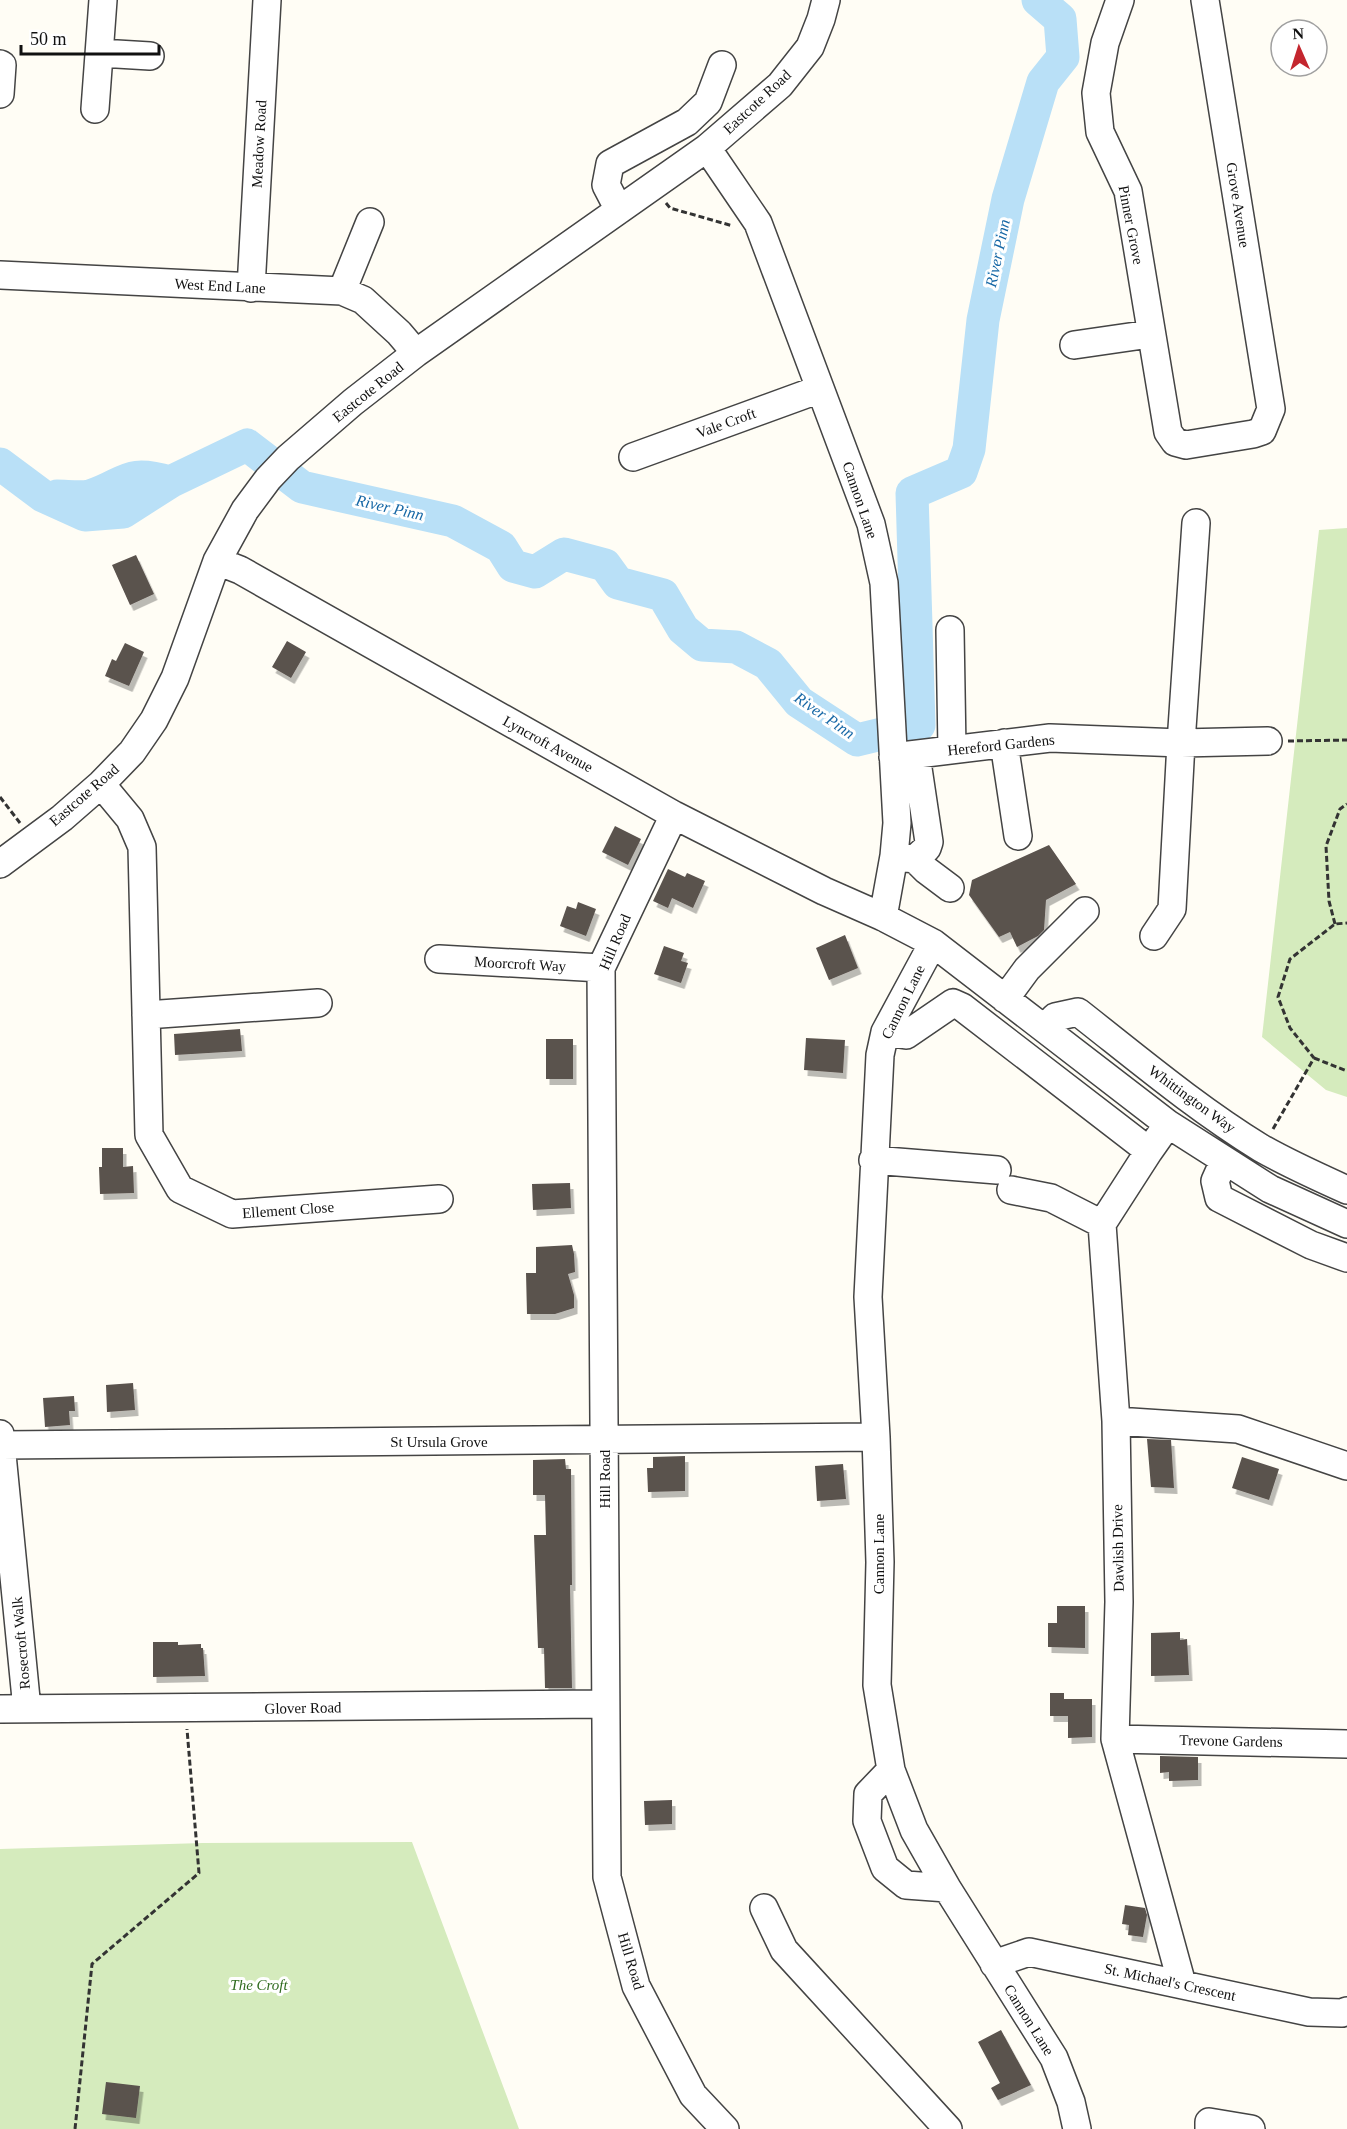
<svg xmlns="http://www.w3.org/2000/svg" width="1347" height="2129" viewBox="0 0 1347 2129" font-family="'Times New Roman',serif">
<style>
.green{fill:#d5ebbd}
.lines{fill:none;stroke-linecap:round;stroke-linejoin:round}
.river{stroke:#b9e0f7;stroke-width:33}
.building{fill:#5a524d;filter:url(#shadow)}
.minor-casing{stroke:#444;stroke-width:30}
.path{stroke:#333;stroke-width:3;stroke-dasharray:6 3;stroke-linecap:butt}
.minor{stroke:#fff;stroke-width:27}
.labels{text-anchor:middle;stroke-width:6;stroke-linejoin:round;paint-order:stroke}
.street-label{font-size:15px;fill:#111;stroke:#fff}
.park-label{font-size:15px;font-style:italic;fill:#2f6b1f;stroke:#fff}
.water-label{font-size:16px;font-style:italic;fill:#1768a6;stroke:#fff}
</style>
<defs>
<filter id="shadow"><feDropShadow dx="3.5" dy="6" stdDeviation="0" flood-color="#0004"/></filter>
</defs>
<rect width="100%" height="100%" fill="#fffdf5"/>
<path class="green" d="M1347,528V1097L1326,1090L1262,1037L1319,530Z
M412,1842L519,2129H0V1849L203,1843Z"/>
<g class="lines">
<path class="river" d="M0,464L43,496L85,515L123,512L170,482L247,445L302,487L453,521L501,547L513,566L535,572L564,554L605,565L618,583L663,595L683,629L702,645L736,647L768,664L799,702L857,740L919,725L912,493L961,472L969,449L983,320L1008,199L1043,82L1063,57L1060,19L1038,0
M57,496C67,496 80,498 90,496C127,484 125,469 170,482"/>
</g>
<path class="building" d="M136,555L154,594L130,605L112,565Z
M287,641L306,652L291,678L272,667Z
M125,643L144,652L129,686L105,676L112,659L116,661Z
M615,826L641,839L628,865L602,852Z
M1049,845L1076,884L1046,900L1044,930L1038,936L1017,947L1010,932L999,937L969,895L972,880Z
M668,869L685,877L687,873L705,881L693,908L672,898L668,908L653,901Z
M578,902L596,909L586,936L560,926L567,906L576,909Z
M845,935L858,968L829,980L816,948Z
M664,946L684,953L681,961L688,963L681,983L654,974Z
M240,1029L242,1051L175,1055L174,1034Z
M806,1038L845,1040L843,1073L804,1070Z
M546,1039H573V1079H546Z
M102,1148H123V1167L133,1166L134,1193L100,1194L99,1167H102Z
M570,1183L571,1208L533,1210L532,1184Z
M572,1245L574,1254L575,1272L568,1274L574,1295V1308L555,1314H527L526,1273H536V1247Z
M133,1383L135,1410L107,1412L106,1385Z
M74,1396L75,1411H69L70,1425L45,1427L43,1398Z
M1147,1439L1171,1440L1174,1488L1151,1487Z
M685,1456V1491L648,1492L647,1468H653V1457Z
M1242,1457L1279,1469L1269,1500L1232,1488Z
M565,1459L566,1469H571L572,1585H570L572,1688H545L544,1648H538L534,1535H546L545,1495H533V1460Z
M843,1464L846,1499L817,1501L815,1466Z
M1057,1606H1085V1648L1048,1647V1623H1057Z
M1180,1632V1640L1187,1639L1189,1675L1151,1676V1633Z
M153,1642H178V1645L201,1644V1648H203L205,1676L153,1677Z
M1050,1693H1064V1699H1092V1737L1068,1738V1716H1050Z
M1160,1756L1198,1757V1780L1169,1781V1772L1160,1773Z
M672,1800V1824L645,1825L644,1801Z
M1125,1905L1145,1908L1147,1915L1143,1937L1128,1935L1129,1925L1122,1924Z
M1001,2030L1031,2085L998,2100L991,2088L1000,2083L978,2042Z
M106,2082L140,2086L136,2118L102,2114Z"/>
<g class="lines">
<defs>
<path id="minor" d="M1120,0L1105,43L1096,93L1100,132L1128,191L1168,432L1175,442L1186,445L1253,434L1262,431L1271,409L1205,0
M100,53L150,56
M0,64L2,65L0,94
M95,109L103,0
M707,148L758,223L871,524L884,583L897,823L894,856L883,917
M619,210L606,185L610,164L687,122L708,102L722,65
M0,275L342,291L363,300L399,333L416,353
M251,288L267,0
M342,291L370,222
M1074,345L1150,334
M633,457L820,389
M217,561L240,570L674,815L824,891L883,917L933,943L1168,1124L1270,1189L1347,1224
M950,630L952,750
M1004,743L1018,836
M893,757L1050,738L1181,743L1268,741
M101,784L130,819L142,847L149,1135L180,1189L232,1214L439,1199
M674,815L601,968L607,1877L636,1986L693,2095L725,2129
M898,857L915,859L926,870L950,888
M915,859L927,848L929,842L916,755
M0,864L62,818L101,784L132,752L154,720L175,678L217,561L245,510L268,479L288,458L353,402L416,353L707,148L780,85L810,47L821,19L826,0
M1154,936L1172,909L1181,743L1196,523
M933,943L885,1032L880,1055L868,1297L876,1437L880,1562L877,1685L891,1770L914,1830L947,1888L1054,2058L1071,2102L1077,2129
M439,959L601,968
M1005,999L1027,969L1085,911
M146,1015L318,1003
M1045,1028L1055,1017L1078,1012C1138,1059 1196,1108 1261,1148C1289,1164 1318,1177 1347,1190
M885,1032L906,1035L953,1003L962,1007L1149,1151
M1168,1124L1149,1151L1102,1224L1116,1421L1119,1602L1115,1739L1182,1984
M873,1160L997,1170
M1224,1161L1215,1181L1219,1198L1311,1245L1347,1258
M1011,1190L1051,1198L1102,1224
M1116,1421L1238,1429L1347,1466
M0,1434L27,1709
M2,1445L876,1437
M0,1709L605,1704
M1115,1739L1347,1744
M891,1770L868,1794L867,1821L885,1868L906,1885L947,1888
M764,1908L784,1950L948,2129
M994,1964L1029,1952L1309,2012L1342,2013L1347,2011
M1209,2129V2122L1251,2129"/>
</defs>
<use href="#minor" class="minor-casing"/>
<path class="path" d="M666,203L670,208L733,226
M1288,741L1347,740
M0,797L20,823
M1335,924L1329,901L1326,846L1340,809L1347,804
M1314,1058L1347,1071
M1273,1129L1314,1058L1290,1028L1278,997L1290,959L1335,924L1347,923
M75,2129L92,1964L199,1873L187,1729"/>
<use href="#minor" class="minor"/>
</g>
<g class="labels">
<g class="street-label">
<text transform="translate(757 102) rotate(-43)" y="5">Eastcote Road</text>
<text transform="translate(259 144) rotate(-87)" y="5">Meadow Road</text>
<text transform="translate(1238 205) rotate(81)" y="5">Grove Avenue</text>
<text transform="translate(1131 225) rotate(79)" y="5">Pinner Grove</text>
<text transform="translate(220 286) rotate(3)" y="5">West End Lane</text>
<text transform="translate(368 392) rotate(-39)" y="5">Eastcote Road</text>
<text transform="translate(726 423) rotate(-20)" y="5">Vale Croft</text>
<text transform="translate(860 500) rotate(71)" y="5">Cannon Lane</text>
<text transform="translate(548 744) rotate(29)" y="5">Lyncroft Avenue</text>
<text transform="translate(1001 745) rotate(-6)" y="5">Hereford Gardens</text>
<text transform="translate(84 795) rotate(-41)" y="5">Eastcote Road</text>
<text transform="translate(615 942) rotate(-67)" y="5">Hill Road</text>
<text transform="translate(520 964) rotate(3)" y="5">Moorcroft Way</text>
<text transform="translate(903 1002) rotate(-64)" y="5">Cannon Lane</text>
<text transform="translate(1192 1099) rotate(36)" y="5">Whittington Way</text>
<text transform="translate(288 1210) rotate(-4)" y="5">Ellement Close</text>
<text x="439" y="1447">St Ursula Grove</text>
<text transform="translate(605 1479) rotate(-90)" y="5">Hill Road</text>
<text transform="translate(1118 1548) rotate(-91)" y="5">Dawlish Drive</text>
<text transform="translate(879 1554) rotate(-90)" y="5">Cannon Lane</text>
<text transform="translate(21 1643) rotate(-95)" y="5">Rosecroft Walk</text>
<text transform="translate(303 1708) rotate(-1)" y="5">Glover Road</text>
<text transform="translate(1231 1741) rotate(1)" y="5">Trevone Gardens</text>
<text transform="translate(631 1961) rotate(73)" y="5">Hill Road</text>
<text transform="translate(1170 1982) rotate(12)" y="5">St. Michael's Crescent</text>
<text transform="translate(1029 2020) rotate(58)" y="5">Cannon Lane</text>
</g>
<g class="park-label">
<text x="259" y="1990">The Croft</text>
</g>
<g class="water-label">
<text transform="translate(997 253) rotate(-78)" y="6">River Pinn</text>
<text transform="translate(390 507) rotate(13)" y="6">River Pinn</text>
<text transform="translate(825 715) rotate(35)" y="6">River Pinn</text>
</g>
</g>
<g transform="translate(1299 48) rotate(357)"><circle r="28" fill="#ffffff" stroke="#a0a0a0" stroke-width="1.5"/>
<path d="M0-4.5L10 22L0 15L-10 22Z" fill="#c4262e"/>
<text y="-9" font-size="16" font-weight="bold" text-anchor="middle" fill="#111111">N</text>
</g>
<path d="M21 45v9h138v-9" fill="none" stroke="#111111" stroke-width="3"/>
<text x="30" y="45" font-size="18" fill="#111111" stroke="#ffffff" stroke-width="4.5" paint-order="stroke">50 m</text>
</svg>
